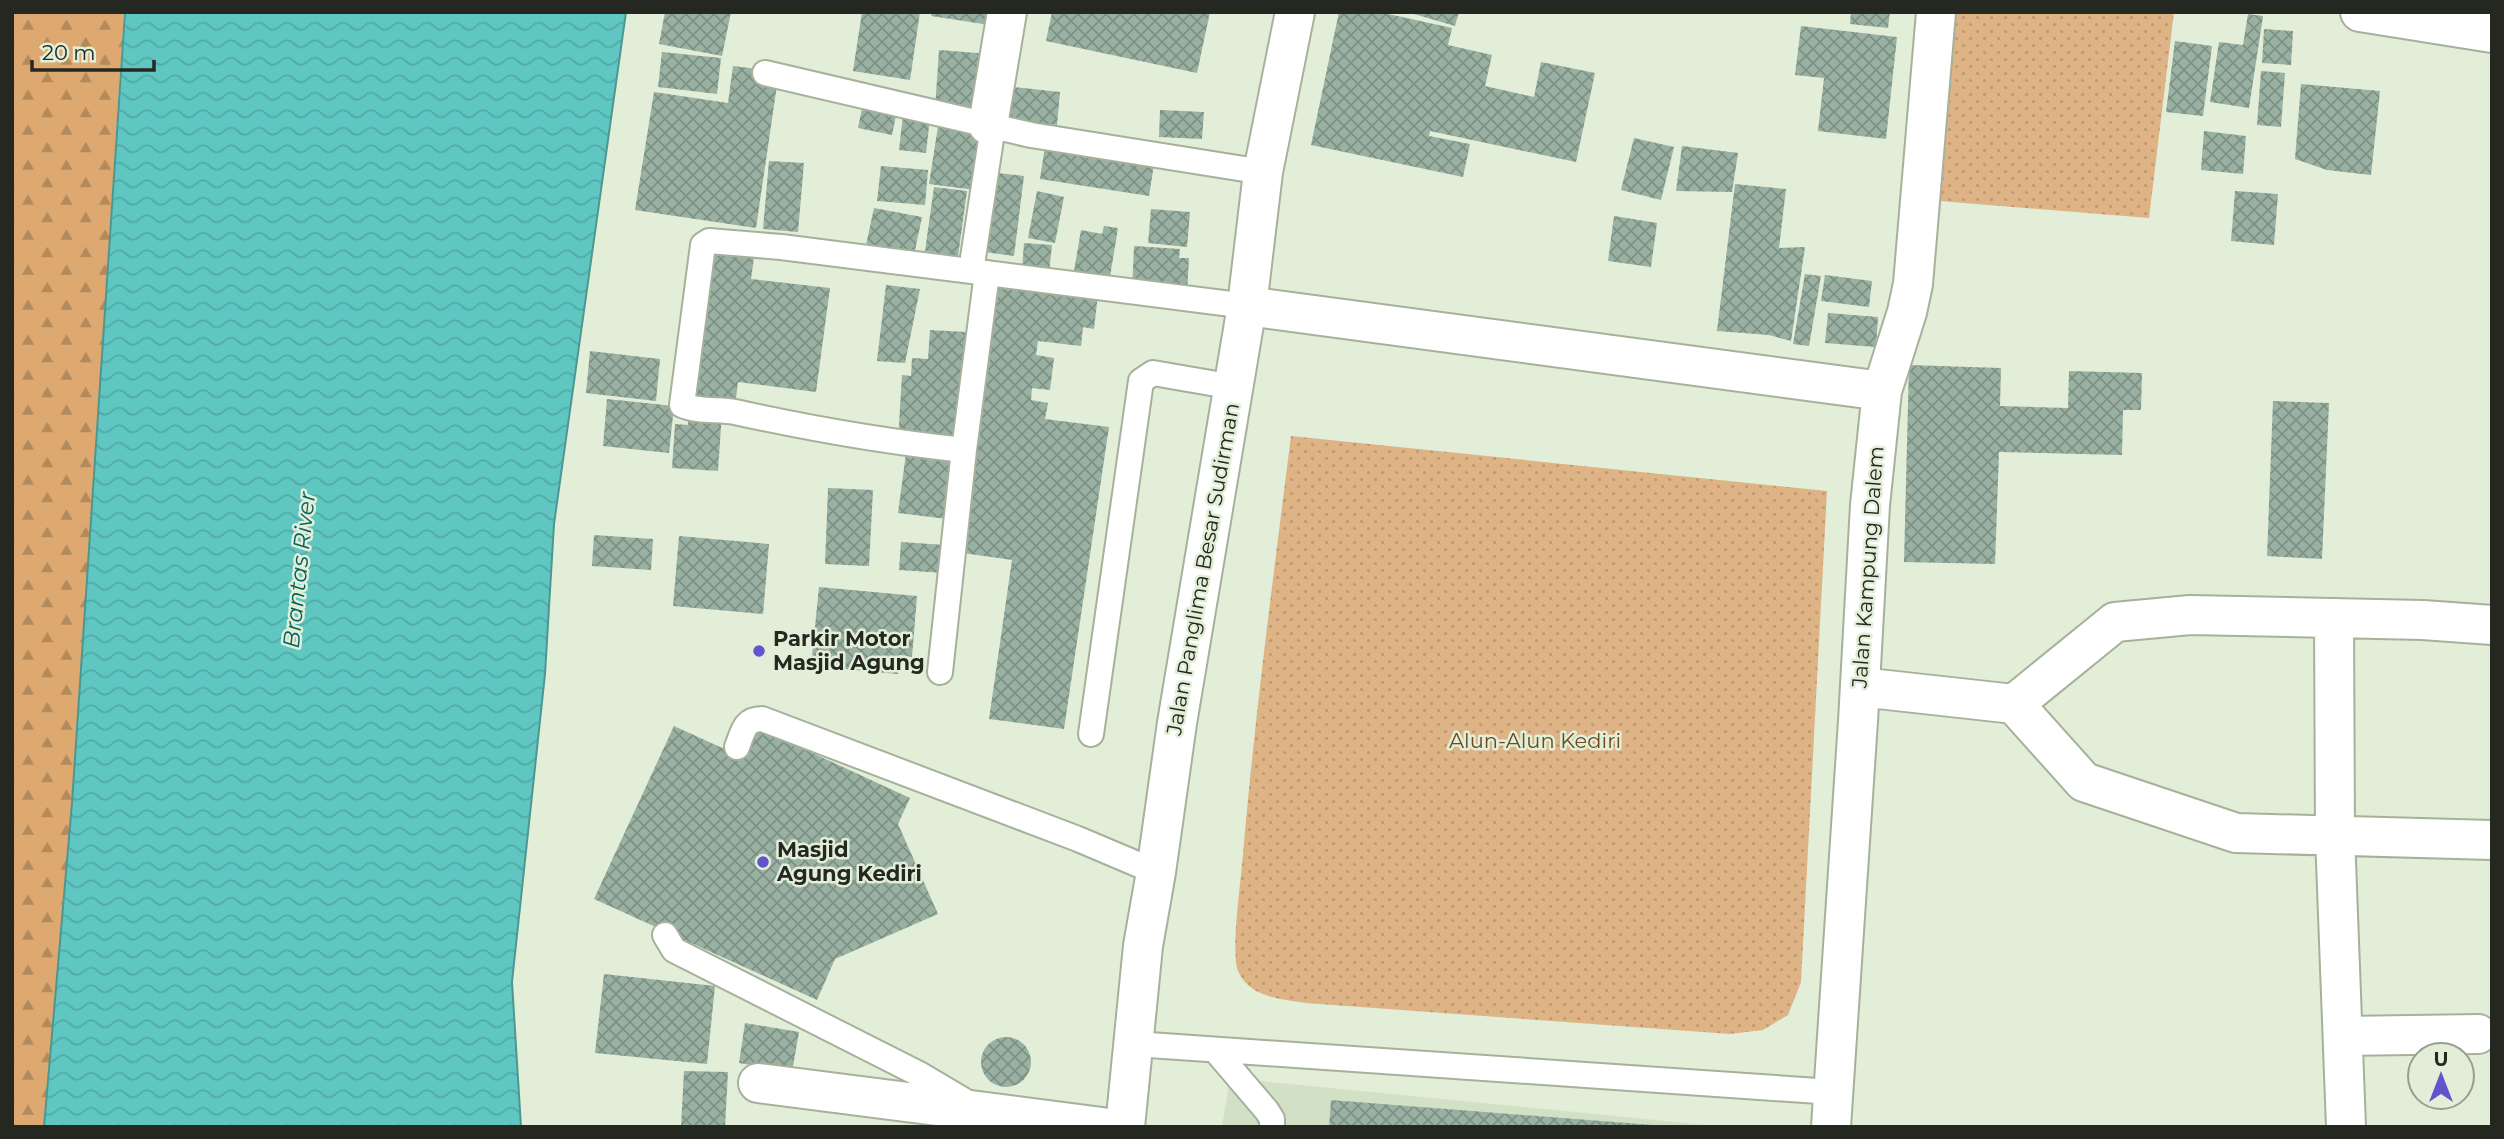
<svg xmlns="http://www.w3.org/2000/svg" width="2504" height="1139" viewBox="0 0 2504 1139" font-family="Montserrat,sans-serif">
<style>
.built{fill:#d2e1c5}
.green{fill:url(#green-dots)}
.forest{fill:url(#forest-firs)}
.water{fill:url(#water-waves);stroke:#4e9791;stroke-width:2}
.building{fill:url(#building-cross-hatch)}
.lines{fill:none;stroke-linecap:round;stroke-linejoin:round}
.lane-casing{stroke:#a6b19c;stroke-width:28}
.street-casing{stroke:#a6b19c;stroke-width:42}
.secondary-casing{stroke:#a6b19c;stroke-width:42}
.lane{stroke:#fff;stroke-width:24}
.street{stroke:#fff;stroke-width:38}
.secondary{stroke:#fff;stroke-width:38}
.poi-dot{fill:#6353cc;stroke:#e2eed7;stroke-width:2.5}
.labels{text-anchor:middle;stroke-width:5;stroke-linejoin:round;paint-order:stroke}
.street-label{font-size:21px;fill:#242820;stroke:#e2eed7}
.poi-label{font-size:21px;font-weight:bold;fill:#242820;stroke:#e2eed7;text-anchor:start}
.park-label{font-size:21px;fill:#6d4a1f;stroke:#e2eed7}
.water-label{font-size:23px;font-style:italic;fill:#04615e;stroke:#e2eed7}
</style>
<defs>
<pattern id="green-dots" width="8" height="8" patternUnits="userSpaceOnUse" patternTransform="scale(1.75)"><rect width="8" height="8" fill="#deb385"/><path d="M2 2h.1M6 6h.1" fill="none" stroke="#be9a73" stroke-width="1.8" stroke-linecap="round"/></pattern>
<pattern id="forest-firs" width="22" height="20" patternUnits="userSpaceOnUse" patternTransform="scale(1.75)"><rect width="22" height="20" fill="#dda971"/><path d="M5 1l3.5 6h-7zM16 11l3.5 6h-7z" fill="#b38a5c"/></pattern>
<pattern id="water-waves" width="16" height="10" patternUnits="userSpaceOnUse" patternTransform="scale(1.75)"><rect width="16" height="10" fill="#60c6c2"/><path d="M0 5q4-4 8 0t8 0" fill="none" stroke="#53aaa6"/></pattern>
<pattern id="building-cross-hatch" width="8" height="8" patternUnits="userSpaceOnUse" patternTransform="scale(1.75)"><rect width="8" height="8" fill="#99b1a3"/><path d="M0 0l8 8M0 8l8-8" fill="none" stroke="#7d9084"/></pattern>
</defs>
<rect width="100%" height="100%" fill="#e2eed7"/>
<path class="built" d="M1230,1078L1726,1127H1222Z"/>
<path class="green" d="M1945,12H2174L2149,218L1928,200Z
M1291,436L1827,491L1801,982L1788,1015L1763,1030L1730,1034L1306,1003C1281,999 1250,998 1238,971C1231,953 1240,887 1242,865C1254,722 1273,579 1291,436Z"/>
<path class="forest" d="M12,12H124L74,781L44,1127H12Z"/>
<path class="water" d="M125,12H626L554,524L545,674L512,982L521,1127H44L72,803Z"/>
<path class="building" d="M665,12H731L722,56L659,44Z
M862,12H920L910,80L853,71Z
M932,12H1005L1003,27L931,16Z
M1052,12H1210L1197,73L1046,41Z
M1339,12H1379L1452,28L1448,45L1492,55L1485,86L1534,97L1541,62L1595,73L1576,162L1430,131L1429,136L1470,144L1463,177L1311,145Z
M1407,12H1459L1455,26Z
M1851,12H1890L1888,28L1850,24Z
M2248,14L2263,16L2249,108L2210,102L2219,42L2243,45Z
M1801,26L1897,37L1886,139L1818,131L1824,78L1795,75Z
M2264,29L2293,31L2291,65L2262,63Z
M2175,41L2212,46L2203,116L2166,112Z
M939,50L990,54L986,112L935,109Z
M662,52L721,58L717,94L658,87Z
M733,66L758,69L756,82L777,85L756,228L635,210L654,92L728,103Z
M2261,71L2285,73L2281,127L2257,125Z
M2301,84L2380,91L2371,175L2327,170L2295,159Z
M1004,86L1060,92L1057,125L1000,120Z
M864,99L898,106L892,135L858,128Z
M1160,110L1204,112L1202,139L1159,137Z
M903,115L930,118L926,153L899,150Z
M939,120L983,127L975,190L929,184Z
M2204,131L2246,136L2243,174L2201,170Z
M1634,138L1674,147L1661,200L1621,190Z
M1045,146L1155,158L1149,196L1040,179Z
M1682,146L1738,153L1732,192L1676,191Z
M769,161L804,163L798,232L763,229Z
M881,166L928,170L925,205L877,201Z
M988,172L1024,176L1014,256L977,251Z
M1735,184L1786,189L1779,248L1805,247L1791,341L1769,335L1717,331Z
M934,187L967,191L958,256L925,251Z
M1037,191L1064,197L1055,243L1028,238Z
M2235,191L2278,194L2274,245L2231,241Z
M874,208L922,217L914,255L866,245Z
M1151,209L1190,212L1187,247L1148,243Z
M1614,216L1657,223L1651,267L1608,261Z
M1104,226L1118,228L1109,283L1073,277L1081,230L1102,234Z
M1024,243L1052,245L1049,273L1022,270Z
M709,245L755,250L751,279L830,288L816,392L738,382L735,406L689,401Z
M1134,246L1180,249L1179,258H1189L1187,293L1132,290Z
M1805,274L1821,276L1809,346L1793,344Z
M1825,275L1872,281L1869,307L1821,301Z
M990,281L1098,294L1094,329L1083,327L1081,346L1038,341L1036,355L1054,358L1050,390L1032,388L1031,400L1048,403L1045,419L1109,427L1064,729L989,719L1012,560L956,552Z
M886,285L920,289L905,363L877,361Z
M1828,313L1878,317L1876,347L1825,343Z
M930,330L966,332L960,444L898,441L902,375L911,376L912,358L928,359Z
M590,351L660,359L656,401L586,393Z
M1909,365L2001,368L2000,406L2068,408L2069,371L2142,373L2141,410H2123L2122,455L1999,452L1995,564L1904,562Z
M607,399L674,406L669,453L603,446Z
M2273,401L2329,403L2322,559L2267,556Z
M689,410L722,412L718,471L672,468L675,424L688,425Z
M907,446L957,453L947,519L898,513Z
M828,488L873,490L869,566L825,564Z
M594,535L653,539L651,570L592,566Z
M679,536L769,544L763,614L673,606Z
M901,542L945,545L943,573L899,570Z
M819,587L917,596L912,657L899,655L898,674L811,666Z
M674,726L742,757L756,727L910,798L898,824L938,914L835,959L817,1000L594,899Z
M604,974L715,986L707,1064L595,1053Z
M745,1023L799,1032L792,1072L739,1063Z
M981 1062a25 25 0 1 1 50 0a25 25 0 1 1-50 0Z
M684,1071L728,1072L725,1127H681Z
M1331,1100L1653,1125V1127H1329Z"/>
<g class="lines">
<defs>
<path id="lane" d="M765,73L1031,135L1263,172
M971,271L993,126
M987,273L964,450C887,442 812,429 735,412C718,409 698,412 682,405L703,245L709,241L781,247L1247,306
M940,672L964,450
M1091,734L1141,381L1153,373L1234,387
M737,747C743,732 744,719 762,719L1078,839L1156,872
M665,935L674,950L921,1075L970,1104
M1135,1044L1833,1092
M1215,1050L1267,1111L1272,1119V1127"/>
<path id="street" d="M2360,12L2492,33
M988,125L1007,12
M1247,306L1882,391
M2334,618L2335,835L2346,1127
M1860,687L2014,704L2115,622L2190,615L2423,620L2492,625
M2014,704L2084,782L2236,833L2492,840
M2343,1036L2478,1034
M758,1083L1102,1127
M1831,1127L1858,721L1870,505L1882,391L1907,312L1913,284L1936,12"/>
<path id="secondary" d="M1125,1127L1143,946L1156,872L1177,723L1247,306L1263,172L1295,12"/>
</defs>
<use href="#lane" class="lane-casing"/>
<use href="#street" class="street-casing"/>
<use href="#secondary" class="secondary-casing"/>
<use href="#lane" class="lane"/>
<use href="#street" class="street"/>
<use href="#secondary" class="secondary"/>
</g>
<g class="poi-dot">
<circle cx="759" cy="651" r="7"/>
<circle cx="763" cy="862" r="7"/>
</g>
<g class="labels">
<g class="street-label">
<text transform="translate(1868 567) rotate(-86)" y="7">Jalan Kampung Dalem</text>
<text transform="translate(1203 569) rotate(-80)" y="7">Jalan Panglima Besar Sudirman</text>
</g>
<g class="poi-label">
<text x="773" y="646">Parkir Motor<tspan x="773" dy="24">Masjid Agung</tspan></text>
<text x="777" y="857">Masjid<tspan x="777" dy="24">Agung Kediri</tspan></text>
</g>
<g class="park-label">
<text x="1535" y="748">Alun-Alun Kediri</text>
</g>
<g class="water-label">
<text transform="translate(299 570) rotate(-84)" y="8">Brantas River</text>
</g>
</g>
<rect width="2504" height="1139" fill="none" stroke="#242820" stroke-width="28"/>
<g transform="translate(2441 1076)"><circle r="33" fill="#e2eed7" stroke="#969f8e" stroke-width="2"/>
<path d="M0-5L12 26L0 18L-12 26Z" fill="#6353cc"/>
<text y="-10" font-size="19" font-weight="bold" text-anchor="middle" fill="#242820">U</text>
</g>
<path d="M32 60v10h122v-10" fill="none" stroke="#242820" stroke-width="3.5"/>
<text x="42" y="60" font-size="21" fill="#242820" stroke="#e2eed7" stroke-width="5" paint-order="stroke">20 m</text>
</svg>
